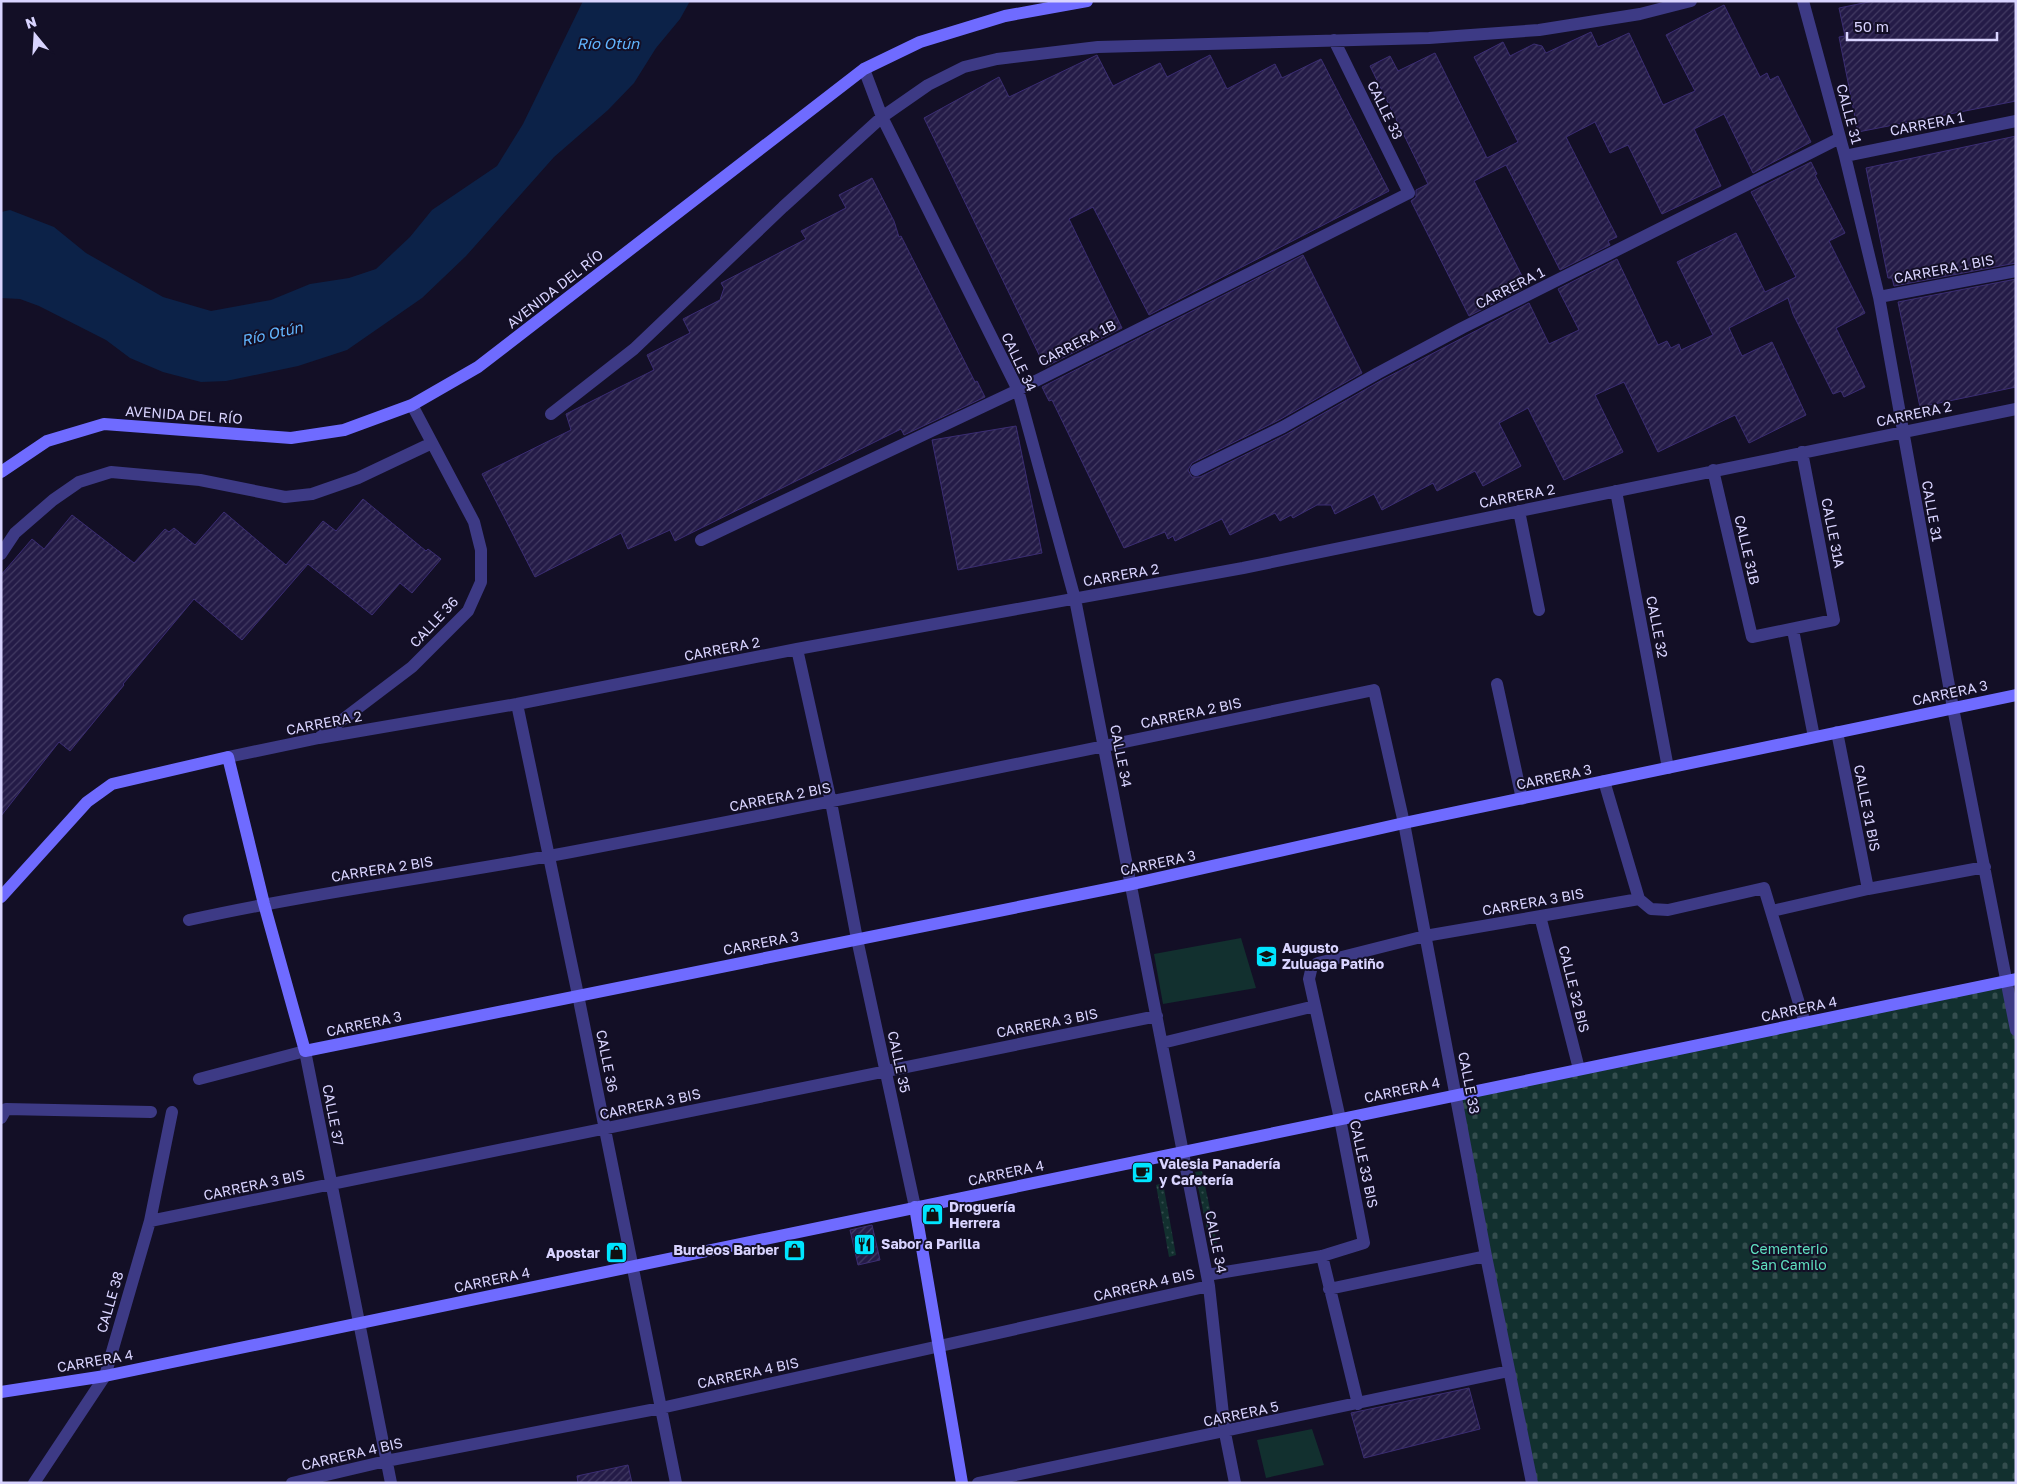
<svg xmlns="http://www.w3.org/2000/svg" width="2017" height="1484" viewBox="0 0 2017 1484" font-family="'Golos Text',sans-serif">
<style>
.grass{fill:url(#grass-dots)}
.cemetery{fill:url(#cemetery-stones)}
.pitch{fill:#12302f}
.water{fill:#0c2248}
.building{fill:url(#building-hatch);stroke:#3b2d73}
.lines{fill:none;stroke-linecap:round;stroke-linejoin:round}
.street{stroke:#3d3a85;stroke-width:12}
.secondary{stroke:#6f6bff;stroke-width:12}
.labels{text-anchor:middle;stroke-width:4;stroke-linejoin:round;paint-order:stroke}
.street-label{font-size:14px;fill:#d9d4ff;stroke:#130f26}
.poi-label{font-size:14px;font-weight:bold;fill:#d9d4ff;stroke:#130f26;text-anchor:start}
.park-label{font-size:14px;fill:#5fe0c0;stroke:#130f26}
.water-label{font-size:15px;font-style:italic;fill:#62b6ff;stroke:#130f26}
</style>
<defs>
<pattern id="grass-dots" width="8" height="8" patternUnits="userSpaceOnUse" patternTransform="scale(1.25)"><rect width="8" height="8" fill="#12302f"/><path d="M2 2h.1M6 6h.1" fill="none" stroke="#344d4e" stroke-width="1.8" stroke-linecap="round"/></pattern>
<pattern id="cemetery-stones" width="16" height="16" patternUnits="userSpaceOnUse" patternTransform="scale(1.25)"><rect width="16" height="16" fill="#12302f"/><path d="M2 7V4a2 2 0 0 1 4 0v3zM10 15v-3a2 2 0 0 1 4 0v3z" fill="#344d4e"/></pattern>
<pattern id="building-hatch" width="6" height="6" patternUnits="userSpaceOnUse" patternTransform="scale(1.25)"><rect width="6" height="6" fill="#241b47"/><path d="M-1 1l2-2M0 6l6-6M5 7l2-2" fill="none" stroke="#433b63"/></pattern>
</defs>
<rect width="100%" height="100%" fill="#130f26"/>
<path class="grass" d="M1202,1171L1217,1243L1210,1244L1195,1172Z
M1163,1183L1176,1255L1169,1257L1156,1185Z"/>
<path class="cemetery" d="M2005,981L2016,1030V1483H1532L1457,1094Z"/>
<path class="pitch" d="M1241,938L1256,988L1163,1004L1154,954Z
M1312,1429L1324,1465L1266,1478L1257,1440Z"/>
<path class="water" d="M583,1H690L680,19L656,48L634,83L608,110L554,157L466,256L422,298L347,350L298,366L226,381L201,382L163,372L130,358L106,340L39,306L20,299L1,298V212L10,210L54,227L86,253L163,297L211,311L271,300L310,284L349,278L376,269L410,237L432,210L497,166L523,124Z"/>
<path class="building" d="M1873,1H2016V101L1858,132L1839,37L1845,36L1839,8Z
M1724,5L1760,77L1767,73L1770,80L1778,76L1811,142L1753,173L1724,114L1694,129L1721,186L1662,214L1628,145L1610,153L1595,122L1566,137L1617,237L1608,241L1610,245L1560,270L1506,165L1474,181L1525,282L1520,284L1522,289L1469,316L1411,201L1416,197V190L1428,184L1370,66L1390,56L1398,71L1435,53L1487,158L1518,142L1474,57L1503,42L1510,56L1534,44L1542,46L1546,53L1591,32L1598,47L1629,33L1663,105L1695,91L1666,35Z
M1097,55L1113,86L1160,63L1167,77L1210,55L1227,89L1275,64L1282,78L1321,59L1389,191L1149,315L1093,207L1069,219L1122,328L1045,367L924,118L999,77L1009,97Z
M2016,136V263L1894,286L1892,278H1888L1866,168Z
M1811,162L1817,174L1815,175L1845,233L1829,241L1865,313L1836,328L1865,387L1844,397L1841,391L1833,394L1793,314L1788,298L1729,328L1742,356L1772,342L1806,415L1749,443L1735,415L1658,452L1624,382L1595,395L1623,452L1564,480L1528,408L1499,423L1521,466L1483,486L1475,471L1437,491L1433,483L1382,510L1374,494L1335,514L1331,505H1317L1293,518L1291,515L1280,521L1275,513L1230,535L1222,519L1175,541L1173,536L1168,539L1165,532L1124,548L1052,400L1049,401L1042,387L1303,255L1362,373L1279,420L1192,463L1188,470L1192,477H1200L1287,434L1382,380L1529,303L1549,344L1579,330L1558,289L1617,259L1658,345L1667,341L1671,348L1679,344L1681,350L1713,335L1677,262L1736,233L1765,292L1796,277L1751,192Z
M872,178L894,221L899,237L901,236L975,382L977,381L985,397L904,435L901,429L675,541L670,530L628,549L621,533L535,577L482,474L571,430L566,414L654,370L647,355L690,333L683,319L720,300L724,288L721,283L806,239L801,231L846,208L839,195Z
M2016,279V387L1920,407L1898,302Z
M1016,426L1042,553L958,570L932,440Z
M363,499L426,551L428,549L441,559L412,593L400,583L372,615L308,564L242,640L194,599L123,684L124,685L70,751L59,742L1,816V575L32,539L44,549L72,515L134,563L165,529L169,532L174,528L195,545L224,512L286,565L323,521L336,531Z
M872,1225L880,1260L858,1265L850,1230Z
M1469,1388L1480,1429L1364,1458L1351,1413Z
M628,1465L632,1483H578L577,1476Z"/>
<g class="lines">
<path class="street" d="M1803,1L1845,156L1879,297L1953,708L2016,1030
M864,69L882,117L1018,390L1075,599L1209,1286L1225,1433L1235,1483
M1845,156L2016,121
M1879,297L2016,271
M551,414L634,349L783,207L882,117L928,85L964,67L997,59L1098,47L1429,38L1539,30L1640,14L1691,1
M1196,470L1283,427L1378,373L1462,328L1840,138
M1713,470L1752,637L1834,620L1802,452
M1616,491L1668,768
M1519,511L1539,610
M701,540L1018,390L1409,193L1334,40
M1,554L15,533L53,500L79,482L111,472L200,480L285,497L312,494L358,478L432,443
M1793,630L1814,737
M797,649L831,802L857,939L915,1207
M1497,684L1522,799
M517,704L578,995L676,1483
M1837,732L1868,889
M321,736L412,667L468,611L481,582V550L474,522L412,405
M228,757L319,738L517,704L797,649L1243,568L2016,409
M1604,781L1639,899
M1772,911L1868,889L1985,867
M1540,916L1579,1069
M189,920C316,892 444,876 571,852C840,801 1107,746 1374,690L1404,823L1486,1256L1532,1483
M1162,1043L1315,1006
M199,1079L305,1051L391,1483
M1,1118L6,1109L151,1112
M150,1221L1157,1016
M1322,1256L1358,1404
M1207,1275L1322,1256L1364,1243L1340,1119L1309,979L1312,966L1318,963L1425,936L1639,899L1651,909L1668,910L1764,888L1805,1023
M1329,1289L1486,1256
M34,1483L105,1376L150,1221L172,1112
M292,1483L386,1461L661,1408L1209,1286
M978,1483L1509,1371"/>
<path class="secondary" d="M1,472L47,441L104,424L291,438L344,430L412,405L478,367L864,69L920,42L1005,16L1087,1
M1,897L87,802L112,784L228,757L264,904L305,1051L1132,884L1404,823L2016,695
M915,1207L962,1483
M1,1392L105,1376L2016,979"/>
</g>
<defs>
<symbol id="school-square" viewBox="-11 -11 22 22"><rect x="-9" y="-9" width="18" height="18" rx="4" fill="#00e5ff" stroke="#130f26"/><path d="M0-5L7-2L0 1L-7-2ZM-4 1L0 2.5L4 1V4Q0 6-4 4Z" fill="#111"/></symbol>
<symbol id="cafe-square" viewBox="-11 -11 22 22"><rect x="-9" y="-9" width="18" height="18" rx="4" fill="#00e5ff" stroke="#130f26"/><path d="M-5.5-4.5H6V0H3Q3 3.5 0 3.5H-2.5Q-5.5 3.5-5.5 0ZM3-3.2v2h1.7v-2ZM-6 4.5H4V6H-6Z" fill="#111"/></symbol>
<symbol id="shop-square" viewBox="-11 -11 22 22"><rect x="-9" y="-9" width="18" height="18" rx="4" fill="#00e5ff" stroke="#130f26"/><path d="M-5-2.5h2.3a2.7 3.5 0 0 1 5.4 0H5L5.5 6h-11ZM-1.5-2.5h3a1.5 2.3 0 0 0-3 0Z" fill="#111"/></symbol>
<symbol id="restaurant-square" viewBox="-11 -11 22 22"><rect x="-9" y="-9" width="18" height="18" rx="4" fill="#00e5ff" stroke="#130f26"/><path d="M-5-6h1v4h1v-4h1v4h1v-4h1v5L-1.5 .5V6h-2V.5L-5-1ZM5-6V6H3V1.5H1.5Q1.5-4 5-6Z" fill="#111"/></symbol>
</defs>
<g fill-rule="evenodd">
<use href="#school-square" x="1254" y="944" width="25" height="25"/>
<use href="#cafe-square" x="1130" y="1160" width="25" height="25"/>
<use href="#shop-square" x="920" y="1202" width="25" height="25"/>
<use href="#restaurant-square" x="852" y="1232" width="25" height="25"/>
<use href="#shop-square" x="782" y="1238" width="25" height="25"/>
<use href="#shop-square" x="604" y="1240" width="25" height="25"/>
</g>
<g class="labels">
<g class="street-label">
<text transform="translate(1385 110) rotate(64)" y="5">CALLE 33</text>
<text transform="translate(1849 114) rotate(75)" y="5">CALLE 31</text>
<text transform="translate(1927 124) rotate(-11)" y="5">CARRERA 1</text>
<text transform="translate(1944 269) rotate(-11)" y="5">CARRERA 1 BIS</text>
<text transform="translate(1510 288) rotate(-27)" y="5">CARRERA 1</text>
<text transform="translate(555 289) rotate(-38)" y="5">AVENIDA DEL RÍO</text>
<text transform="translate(1077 343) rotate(-27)" y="5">CARRERA 1B</text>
<text transform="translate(1019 362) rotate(65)" y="5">CALLE 34</text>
<text transform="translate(1914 414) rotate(-12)" y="5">CARRERA 2</text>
<text transform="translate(184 415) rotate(4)" y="5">AVENIDA DEL RÍO</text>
<text transform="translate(1517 496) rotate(-11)" y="5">CARRERA 2</text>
<text transform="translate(1932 511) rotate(80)" y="5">CALLE 31</text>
<text transform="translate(1833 533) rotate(79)" y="5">CALLE 31A</text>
<text transform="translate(1747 550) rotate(77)" y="5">CALLE 31B</text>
<text transform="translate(1121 575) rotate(-10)" y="5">CARRERA 2</text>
<text transform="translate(434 622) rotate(-47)" y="5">CALLE 36</text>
<text transform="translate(1657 627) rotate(79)" y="5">CALLE 32</text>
<text transform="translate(722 649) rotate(-11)" y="5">CARRERA 2</text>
<text transform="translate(1950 693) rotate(-12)" y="5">CARRERA 3</text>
<text transform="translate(1191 713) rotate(-12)" y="5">CARRERA 2 BIS</text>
<text transform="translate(324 723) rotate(-11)" y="5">CARRERA 2</text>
<text transform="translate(1121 756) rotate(79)" y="5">CALLE 34</text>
<text transform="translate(1554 777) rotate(-12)" y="5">CARRERA 3</text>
<text transform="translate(780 797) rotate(-11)" y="5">CARRERA 2 BIS</text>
<text transform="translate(1867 808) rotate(79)" y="5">CALLE 31 BIS</text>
<text transform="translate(1158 863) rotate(-12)" y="5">CARRERA 3</text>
<text transform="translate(382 869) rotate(-9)" y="5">CARRERA 2 BIS</text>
<text transform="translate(1533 902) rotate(-10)" y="5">CARRERA 3 BIS</text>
<text transform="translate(761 943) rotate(-11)" y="5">CARRERA 3</text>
<text transform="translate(1574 989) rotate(76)" y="5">CALLE 32 BIS</text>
<text transform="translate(1799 1009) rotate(-12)" y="5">CARRERA 4</text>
<text transform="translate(1047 1023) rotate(-11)" y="5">CARRERA 3 BIS</text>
<text transform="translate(364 1024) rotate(-12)" y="5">CARRERA 3</text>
<text transform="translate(607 1061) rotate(79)" y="5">CALLE 36</text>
<text transform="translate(899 1062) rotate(78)" y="5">CALLE 35</text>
<text transform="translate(1469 1083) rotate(79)" y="5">CALLE 33</text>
<text transform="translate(1402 1090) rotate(-12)" y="5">CARRERA 4</text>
<text transform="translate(650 1104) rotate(-12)" y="5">CARRERA 3 BIS</text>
<text transform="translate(333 1115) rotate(79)" y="5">CALLE 37</text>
<text transform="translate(1364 1164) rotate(78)" y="5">CALLE 33 BIS</text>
<text transform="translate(1006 1173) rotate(-12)" y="5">CARRERA 4</text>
<text transform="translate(254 1185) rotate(-12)" y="5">CARRERA 3 BIS</text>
<text transform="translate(1216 1242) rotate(79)" y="5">CALLE 34</text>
<text transform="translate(492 1280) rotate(-12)" y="5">CARRERA 4</text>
<text transform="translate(1144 1285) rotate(-13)" y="5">CARRERA 4 BIS</text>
<text transform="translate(110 1302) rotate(-74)" y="5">CALLE 38</text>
<text transform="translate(95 1361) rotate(-10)" y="5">CARRERA 4</text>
<text transform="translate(748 1373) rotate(-12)" y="5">CARRERA 4 BIS</text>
<text transform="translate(1241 1414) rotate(-12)" y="5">CARRERA 5</text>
<text transform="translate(352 1454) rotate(-13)" y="5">CARRERA 4 BIS</text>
</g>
<g class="poi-label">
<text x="1282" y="953">Augusto<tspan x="1282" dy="16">Zuluaga Patiño</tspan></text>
<text x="1159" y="1169">Valesia Panadería<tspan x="1159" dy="16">y Cafetería</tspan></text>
<text x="949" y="1212">Droguería<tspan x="949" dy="16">Herrera</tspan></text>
<text x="881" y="1249">Sabor a Parilla</text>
<text x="779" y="1255" text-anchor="end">Burdeos Barber</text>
<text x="600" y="1258" text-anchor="end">Apostar</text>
</g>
<g class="park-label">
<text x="1789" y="1254">Cementerio<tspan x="1789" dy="16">San Camilo</tspan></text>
</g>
<g class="water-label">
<text x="608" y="49">Río Otún</text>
<text transform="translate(272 334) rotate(-13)" y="5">Río Otún</text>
</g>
</g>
<rect width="2017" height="1484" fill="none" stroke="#d9d4ff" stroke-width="5"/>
<g transform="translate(35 35) rotate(342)" stroke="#130f26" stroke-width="4" paint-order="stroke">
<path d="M0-4L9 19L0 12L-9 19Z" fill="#d9d4ff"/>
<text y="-8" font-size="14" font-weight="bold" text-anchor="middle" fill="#d9d4ff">N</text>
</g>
<path d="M1847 32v8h150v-8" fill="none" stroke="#d9d4ff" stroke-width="2.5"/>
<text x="1854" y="32" font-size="15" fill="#d9d4ff" stroke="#130f26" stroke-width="4" paint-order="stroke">50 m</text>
</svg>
